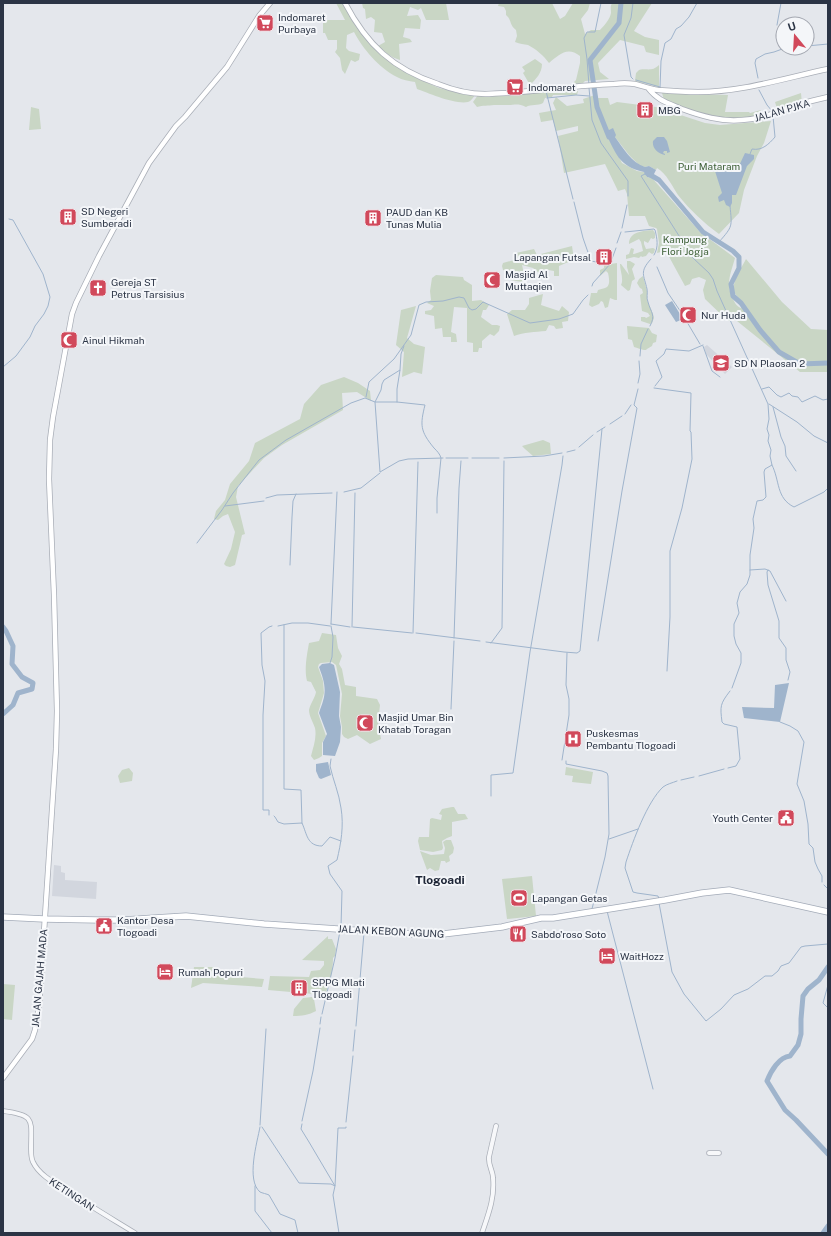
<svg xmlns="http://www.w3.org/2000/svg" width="831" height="1236" viewBox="0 0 831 1236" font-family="'Public Sans',sans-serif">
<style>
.built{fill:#d2d6de}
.green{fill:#c9d6c5}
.water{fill:#9fb4cc}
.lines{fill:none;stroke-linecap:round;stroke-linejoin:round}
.stream{stroke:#9fb4cc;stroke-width:1}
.river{stroke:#9fb4cc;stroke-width:5}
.tertiary-casing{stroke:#a9aeb7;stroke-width:5.5}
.secondary-casing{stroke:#a9aeb7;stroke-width:6}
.primary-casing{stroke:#a3abb8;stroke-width:7}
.tertiary{stroke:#f7f8fa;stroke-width:4}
.secondary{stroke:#fff;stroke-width:4.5}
.primary{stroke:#fff;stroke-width:5.5}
.labels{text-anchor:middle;stroke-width:4;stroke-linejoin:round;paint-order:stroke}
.poi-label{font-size:10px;fill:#2b3445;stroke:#f4f6f9;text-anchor:start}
.street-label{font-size:10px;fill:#2b3445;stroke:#f4f6f9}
.park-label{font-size:10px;fill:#3f6138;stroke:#f4f6f9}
.quarter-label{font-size:12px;font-weight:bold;fill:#1d2536;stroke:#f4f6f9}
</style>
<rect width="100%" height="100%" fill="#e4e7ec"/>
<path class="built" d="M707,345L732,367L725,374L706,354L704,347Z
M54,865L61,866V872L65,873V880L97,882L96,899L52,896Z"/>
<path class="green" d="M336,3H344L351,17L390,62L417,78L439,88L463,94L475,95C473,98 471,101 468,102C456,105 428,93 417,89L415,82C409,81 402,80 397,77C379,68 363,49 354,32L347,35L346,48L349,51L360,54L359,60L355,62L351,60L345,74L342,70L340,58L335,52L337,49V40H328L325,33H323V20H345Z
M362,3H446L449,20H426L421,8L418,10L410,7L407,16L418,15L421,20L420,29L405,28L403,37L410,39L412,42L399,44L400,60C390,57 385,52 378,46L385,42L382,33L374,32L375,20L371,17L366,19L365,9L363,8Z
M499,3H552L560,19L565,16L573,3H590L588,10L581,19L585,34L591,30H600C604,26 610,19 611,13C611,9 610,7 612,3H652L634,31L645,37L659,40V55L646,52L644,46L620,40L598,63L600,72L609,79L585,81L581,85L574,86L573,83L576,80L580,63V56C567,46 559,55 549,63C544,56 536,49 528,45C524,44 520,44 515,42L517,36L516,30C509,25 512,20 506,15V11L504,7L498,6Z
M535,59L542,64C542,73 536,79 530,85L523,73L525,71L522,67Z
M659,65V87L635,81L636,73L639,70C648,68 652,72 659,65Z
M554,91H578L577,95H553L552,97L545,98L543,103C538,106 531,104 526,107C518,103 515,105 507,105C501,105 500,105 494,105C488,106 483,105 477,107L473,102L478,95Z
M662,93L728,95L725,112H749L750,113L761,110L759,116C750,117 740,119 731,119C709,119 684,108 664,100Z
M801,93L802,104L778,112L775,102Z
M595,95L596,98H608L610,105L617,102L656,107L705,123L720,125L771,121L764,143L757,156L744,190L739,213L719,234C704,223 690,210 678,195C672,186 667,174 657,168L656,170L649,166L645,167L640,166L629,155L615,137L606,132L622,163L637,171L644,172L647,177L652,178L700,232L735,258C731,273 725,284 733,299C735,303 736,306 741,308L744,304C741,300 736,296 734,292C731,283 742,267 746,259L782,302L811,329L828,330V372H800L737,321H728L705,299L703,290L706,280L699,277L692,279L690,284L685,286L667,253L664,251L657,253L659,243L657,229L656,228L649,226L645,216H629L627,194L625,189L618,191L605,164L564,173L558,136L578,131V126L556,131L553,120L541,122L539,113L556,110L553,103L556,97L567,106L584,103L583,99Z
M31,107L39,109L41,129L29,130Z
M653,230L655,233V238L653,239L651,238L648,243L644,241V244L646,249L653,248L655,249L654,253L652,254L649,252L646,256L642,257L641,256L639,258L634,257L626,259V255L629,254L631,248L634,249L633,254H634L643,251L641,242L639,239L629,244C629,231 644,231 653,230Z
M572,246L573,253V260L559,266V276H554V271L548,270L544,274L539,273L533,268L522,265L525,278L522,282L506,279L507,271L503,270L502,266L503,263L514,260L516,253L534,249L537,255Z
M627,261H630L635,264L632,269L635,279L632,281L630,290L628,291L621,285C624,279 620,271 620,264H621L629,275L627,267Z
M617,263V300H615L610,298L608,307L605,308L603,302L601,301L599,304L592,307L589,305L591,293H597L598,290C600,289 603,289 605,288C611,286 609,278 608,273L606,271L600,276V270L604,268V265Z
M436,275L463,277L464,280L472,285V301L481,300L489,305L486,310H483L481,317L492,325H497L500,326L499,331L494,336L490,334L482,341V348H479L478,352H473V343L467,342V308L454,307L451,332L456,334L457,342H451V337H443L442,328L435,329L434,316L425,314V311L431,310L434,306L427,303L431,300L430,291L432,278Z
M643,276L647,291V300L653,314L654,318L652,323L650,324L641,321V317H645L646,318L650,316L648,313L642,311L640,295L643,293L642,289L640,288L637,283L639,279Z
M543,294L541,305L559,311L562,306L569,312L568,321L562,322L563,328L556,329L554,326L549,325L546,331C535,332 524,332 514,336L507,314L512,310H525L529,304V298Z
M416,306L407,338L414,344L425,347L422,374L414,372L402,377L404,352L396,345L401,310Z
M627,326L649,328L652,333L657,335L656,342L653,343L652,346L647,349L646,350C641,350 639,348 634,347L632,340L628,339Z
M344,377L358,383L370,391L371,401L357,392L342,393L343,410L282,445L264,458L238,486L236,497L245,534L242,535L240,544L235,565L230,567L226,566L224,564L231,549L235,532L228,514L223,516L218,520L214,519L216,511L225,500L230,484L249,461L255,443L300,419L304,404L321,385Z
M543,440L550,443L551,454L533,456L525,449L522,446Z
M322,633L336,635L338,648L342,656L339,664L342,669L345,685L356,687V696L377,699L380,705L379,714L381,717L378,722L381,739L370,744L357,735L348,739L344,737L342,734V727L340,716L342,694L336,665L332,662L321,663L319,664L318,667L323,681L324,693L322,700L318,713L326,736L322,743V756L319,758L314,760L311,756C313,747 317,738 315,728C313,722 309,716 309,710C310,704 315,698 316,692L311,682L307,681C304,670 307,654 309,643L319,641Z
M566,767L593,772L591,784L572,782L573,776L565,775Z
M129,768L133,773L132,781L120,783L118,776L122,770Z
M452,807H454L458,814H465L468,819L452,822V836L447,838L442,841L443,848L442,850L433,852L420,850L418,841L419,837H429L430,819L432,818L441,820L442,815L439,814L442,809Z
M446,840H451L454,848L453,853L449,856L450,861L446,863L445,861H441L439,870L435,871L430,868L427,870L420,851L431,855L444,854L445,848L443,842Z
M532,876L536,916L507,919L502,879Z
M328,936V939H332L336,949L335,956L333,958C333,971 330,982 325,995L268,990L270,976L309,977L311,971L320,970L324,965V961L302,960Z
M194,967H217V975L264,979L262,987L203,983L191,988Z
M3,984L15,985L12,1020L3,1019Z
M312,997L314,999L316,1011C309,1015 302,1016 293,1016L294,1009L303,998Z"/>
<path class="water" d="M613,128L616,135L615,137C623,148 632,163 645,167L649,166L656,170L652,178L647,177L644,172C618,166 616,153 605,132Z
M657,137H664L667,141L670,152L667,153V151H664L663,153L665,154V155C657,153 652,148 653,141Z
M745,153L754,155V159L747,166L736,195H732V203L730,207L726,205L724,200L719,202L718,197L722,193L714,168H738Z
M672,301L683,319L676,322L665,305Z
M330,663L334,665L340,692L339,716L341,727L340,742L335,756L323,755V742L327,734L319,713C320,709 322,705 323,701C327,688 323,678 319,667L322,664Z
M789,683L780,722L744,718L742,707L774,708L775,685Z
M328,762L331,775L321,779L319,778L316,771V764Z"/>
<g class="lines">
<path class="stream" d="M777,25L781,3
M807,46L828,44
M758,78L755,63L756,59L765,54L774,52L785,48
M633,79L631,77L624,35L631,18L633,3
M636,80L660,87
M589,85L587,59L584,38L587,32H595L601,3
M589,88L592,120L601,143L628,181V196
M660,88L661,61L665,43L671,39L676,29L681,26L689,17L697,3
M759,90L767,105L772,111
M546,91L573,199
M547,98L576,95L589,96
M750,154L752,149C762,151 769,144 775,137L773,116
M645,174L641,176L688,250L693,258L709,273L713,279L717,291L768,404L769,419L767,429L769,435L768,441L771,450L770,456L772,465L765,469L764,472L766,497L763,500L757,501L753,519L754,528L750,555V575L747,584L740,592L737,603L739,613L734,624V636L736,644L741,653V663L732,688
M574,202L583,238L591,261L602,263L612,261
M622,228L627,205
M625,232L654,229L655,230C657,238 659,247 654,255
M719,242C733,226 732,227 730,206
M617,243L621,232
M612,259L616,248
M657,267L668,293L685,318
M592,286L593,283L611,263
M687,322L700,344
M650,326C656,315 651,313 648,302C646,298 648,293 647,289C644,275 639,272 651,259
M703,346L712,371L720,377
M640,356L641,344L648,329
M3,367L16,356L30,337L35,326L44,314L48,306L50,297L43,274L13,220L9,219
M400,370L401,354L404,346
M638,383L640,374L639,361
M655,386L662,377L656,361L664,354L666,349L689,351L703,345
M654,388L691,393L690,431L691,432L692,459L682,508L670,551V617L667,671
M762,389L769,387L777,395L781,397L789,393L792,396L798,397L802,402L815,396L823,400L828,399
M366,397L369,382L394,359L411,335L419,305L426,302L443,301L459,297L464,298L469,308L472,310L476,309L483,302L530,323L559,319L573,314L583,300L588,295
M397,402V389L400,370L384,380L382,384L381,390L375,402L380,472L399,461L408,459L443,458
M769,404L797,422L814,436L828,443
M773,407L781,437L785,446L786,456L796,471
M625,414L631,405
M610,424L622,416
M597,432L605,427
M579,447L593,435
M567,452L575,450
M446,458H468
M472,458H499
M504,458L544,456L562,453
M772,465C780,481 776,498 794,507L824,492L828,488
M344,492L361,488L380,473
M266,498L277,495L332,493
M225,506L264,501
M197,543L222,510L233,493L259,460L286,440L351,403L365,398L375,402H397L425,405C420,425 420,431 434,448C437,451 440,454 441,458L437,498V513
M290,565L292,517L293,501L296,494
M750,570L765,569L770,571L786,601
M768,570L767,572L768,585L779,621V638L786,648V660L790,672L788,680
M331,624L337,492
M331,624L350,627
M284,625V789L301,790L302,823
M278,626L292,623H308L330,626
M352,627L355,493
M353,627L412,633
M413,633L418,462
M416,633L480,641
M454,638L459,488L461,461
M598,641L622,491L637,408L634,405L638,389
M486,642L564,652L577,653L580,651L602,429
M491,643L502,628L504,461
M330,663L332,657L333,637L331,626
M451,709L454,641
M780,722L790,726L798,731L804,742L797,784L804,801L808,824L809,844L813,848L815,862L818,869L822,876V882
M331,759L330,766C333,780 339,793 341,808C344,826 341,843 337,860L328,866L330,874L342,891L341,927
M562,760L569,715V699L566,685L567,653
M566,761V764L602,771L607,773L608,776L609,834L605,857L592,909
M728,768L736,766L740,759L737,727L724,724L722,722C720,706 720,704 730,691
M699,776L724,769
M681,780L694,777
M491,796V775L513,773L530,652L562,465L563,456
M269,815V810H263V715L265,681L262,665L261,633L269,627L272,626
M274,816L275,817L278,822L284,824L302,823C307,834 307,846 322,846L330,837L341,841
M609,839L638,829
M824,885L828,889
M659,899L658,896L637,893L633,892L625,868L626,862C633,841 647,802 663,787C667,784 672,783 677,781
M632,902L651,900
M659,903L672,972L684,994L706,1021L721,1009L734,995L748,989L765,976H772L778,971L781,966L789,963L801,947L805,946L828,944
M607,911L653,1089
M828,985L823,1003L828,1008
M322,1014L335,958L340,931
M320,1024L321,1017
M356,1026L364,933
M353,1051L355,1030
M302,1121L313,1071L320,1028
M346,1122L353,1056
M302,1124L301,1129L309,1142L335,1186L333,1195L339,1233
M260,1125L266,1029
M260,1127C257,1143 246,1180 260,1192C262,1193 267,1194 269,1195L280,1214L295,1220L298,1233
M262,1127L299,1183L331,1184L335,1186L338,1128H346V1127
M255,1186V1211L272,1233"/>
<path class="river" d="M609,137L597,107L590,60L619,23L621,3
M647,173L659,180L703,232L733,251L739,257V268L731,284L733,296L741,303L760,330L779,352L800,364L828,363
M3,627L6,631L13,646L12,664L22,677L33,683L32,689L18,693L13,705L3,714
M828,967L819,980L808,989L803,996L801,1019V1034L798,1045L790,1056C779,1057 771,1071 767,1081L785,1110L796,1120L828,1154
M823,1233L828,1226"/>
<defs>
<path id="tertiary" d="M3,1111C36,1115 31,1120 31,1149C31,1153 31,1158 33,1162C40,1177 59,1185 73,1194C93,1208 114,1220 135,1233
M709,1153H719
M482,1233C488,1215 495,1198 493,1178C493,1171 488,1165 489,1157L496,1126"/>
<path id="secondary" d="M345,3C367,45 393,69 438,84C453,90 468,94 485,94C492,94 499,93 506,93C542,91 578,85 614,84C621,83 628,83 635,84C643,86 650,89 658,90C671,91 685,92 698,92C742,92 785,78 828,69
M648,88C658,101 668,103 682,109C701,116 721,122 742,120C763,119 782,110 801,104C810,101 819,99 828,97
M3,1078L32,1039L35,1030L39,1008L56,749L57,711L54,595L49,479L50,440L53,417L72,314L76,303L99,256L149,163L176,126L185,117L227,67L259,16L270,3"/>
<path id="primary" d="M3,917L44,919L98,920H123L186,916L264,924L411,934H443L502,927L541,918H553L665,900L702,893L729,890L828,912"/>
</defs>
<use href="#tertiary" class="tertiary-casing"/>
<use href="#secondary" class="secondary-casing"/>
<use href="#primary" class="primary-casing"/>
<use href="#tertiary" class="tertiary"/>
<use href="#secondary" class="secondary"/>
<use href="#primary" class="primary"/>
</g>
<defs>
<symbol id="supermarket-square" viewBox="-11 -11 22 22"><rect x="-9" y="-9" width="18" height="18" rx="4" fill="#d1495b" stroke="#f4f6f9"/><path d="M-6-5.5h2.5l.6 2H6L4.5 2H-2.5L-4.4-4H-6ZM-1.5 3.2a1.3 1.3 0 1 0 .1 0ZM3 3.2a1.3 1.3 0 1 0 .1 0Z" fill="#fff"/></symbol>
<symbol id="building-square" viewBox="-11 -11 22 22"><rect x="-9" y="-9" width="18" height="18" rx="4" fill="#d1495b" stroke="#f4f6f9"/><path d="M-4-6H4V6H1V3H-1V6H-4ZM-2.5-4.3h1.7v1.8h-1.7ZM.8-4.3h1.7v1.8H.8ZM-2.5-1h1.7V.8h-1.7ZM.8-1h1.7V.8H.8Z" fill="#fff"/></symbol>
<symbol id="mosque-square" viewBox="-11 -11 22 22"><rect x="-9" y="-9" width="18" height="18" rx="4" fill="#d1495b" stroke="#f4f6f9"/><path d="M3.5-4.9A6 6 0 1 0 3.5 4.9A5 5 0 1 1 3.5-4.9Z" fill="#fff"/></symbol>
<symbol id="church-square" viewBox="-11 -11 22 22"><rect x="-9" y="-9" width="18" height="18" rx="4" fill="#d1495b" stroke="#f4f6f9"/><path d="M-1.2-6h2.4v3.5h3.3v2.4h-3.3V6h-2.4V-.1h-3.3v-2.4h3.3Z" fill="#fff"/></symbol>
<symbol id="school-square" viewBox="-11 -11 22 22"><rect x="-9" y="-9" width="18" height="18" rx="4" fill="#d1495b" stroke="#f4f6f9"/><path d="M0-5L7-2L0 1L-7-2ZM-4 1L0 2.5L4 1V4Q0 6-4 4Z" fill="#fff"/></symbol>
<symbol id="hospital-square" viewBox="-11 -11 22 22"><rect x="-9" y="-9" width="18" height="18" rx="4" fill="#d1495b" stroke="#f4f6f9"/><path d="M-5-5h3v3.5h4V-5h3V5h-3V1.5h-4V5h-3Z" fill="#fff"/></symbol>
<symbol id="civic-square" viewBox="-11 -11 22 22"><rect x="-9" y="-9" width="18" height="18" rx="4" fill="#d1495b" stroke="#f4f6f9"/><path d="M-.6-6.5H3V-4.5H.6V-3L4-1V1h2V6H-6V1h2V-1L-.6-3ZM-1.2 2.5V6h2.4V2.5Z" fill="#fff"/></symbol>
<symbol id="stadium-square" viewBox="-11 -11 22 22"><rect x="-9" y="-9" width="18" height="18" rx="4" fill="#d1495b" stroke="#f4f6f9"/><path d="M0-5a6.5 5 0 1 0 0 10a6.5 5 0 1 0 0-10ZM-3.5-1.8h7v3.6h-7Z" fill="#fff"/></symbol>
<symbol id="restaurant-square" viewBox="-11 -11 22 22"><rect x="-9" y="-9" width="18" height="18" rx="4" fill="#d1495b" stroke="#f4f6f9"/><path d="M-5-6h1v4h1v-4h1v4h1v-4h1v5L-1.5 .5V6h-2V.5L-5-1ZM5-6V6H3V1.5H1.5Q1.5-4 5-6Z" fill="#fff"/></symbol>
<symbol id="hotel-square" viewBox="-11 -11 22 22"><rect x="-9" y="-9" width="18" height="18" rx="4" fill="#d1495b" stroke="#f4f6f9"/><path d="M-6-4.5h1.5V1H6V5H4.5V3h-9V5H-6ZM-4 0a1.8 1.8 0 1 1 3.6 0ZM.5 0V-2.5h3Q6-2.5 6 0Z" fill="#fff"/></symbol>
</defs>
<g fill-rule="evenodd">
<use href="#supermarket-square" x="255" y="13" width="20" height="20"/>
<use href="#supermarket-square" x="505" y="77" width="20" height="20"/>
<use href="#building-square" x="635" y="100" width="20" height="20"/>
<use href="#building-square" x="58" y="207" width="20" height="20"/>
<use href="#building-square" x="363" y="208" width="20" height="20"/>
<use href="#building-square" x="594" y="247" width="20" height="20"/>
<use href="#mosque-square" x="482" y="270" width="20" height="20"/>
<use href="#church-square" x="88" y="278" width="20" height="20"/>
<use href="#mosque-square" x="678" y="305" width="20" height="20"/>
<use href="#mosque-square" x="59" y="330" width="20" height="20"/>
<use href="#school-square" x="711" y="353" width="20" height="20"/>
<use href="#mosque-square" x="355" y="713" width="20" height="20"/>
<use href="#hospital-square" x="563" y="729" width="20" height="20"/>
<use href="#civic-square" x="776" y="808" width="20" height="20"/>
<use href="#stadium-square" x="509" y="888" width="20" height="20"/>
<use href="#civic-square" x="94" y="916" width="20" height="20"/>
<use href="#restaurant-square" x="508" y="924" width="20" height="20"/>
<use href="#hotel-square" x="597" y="946" width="20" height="20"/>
<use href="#hotel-square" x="155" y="962" width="20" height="20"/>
<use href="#building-square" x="289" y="978" width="20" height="20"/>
</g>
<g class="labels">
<g class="poi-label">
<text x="278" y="21">Indomaret<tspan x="278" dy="12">Purbaya</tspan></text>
<text x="528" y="91">Indomaret</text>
<text x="658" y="114">MBG</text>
<text x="81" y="215">SD Negeri<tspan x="81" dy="12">Sumberadi</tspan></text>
<text x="386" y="216">PAUD dan KB<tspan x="386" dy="12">Tunas Mulia</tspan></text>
<text x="591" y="261" text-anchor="end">Lapangan Futsal</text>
<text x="505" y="278">Masjid Al<tspan x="505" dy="12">Muttaqien</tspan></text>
<text x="111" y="286">Gereja ST<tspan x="111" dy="12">Petrus Tarsisius</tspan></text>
<text x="701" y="319">Nur Huda</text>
<text x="82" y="344">Ainul Hikmah</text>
<text x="734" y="367">SD N Plaosan 2</text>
<text x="378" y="721">Masjid Umar Bin<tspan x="378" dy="12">Khatab Toragan</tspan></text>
<text x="586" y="737">Puskesmas<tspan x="586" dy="12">Pembantu Tlogoadi</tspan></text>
<text x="773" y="822" text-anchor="end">Youth Center</text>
<text x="532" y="902">Lapangan Getas</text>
<text x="117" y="924">Kantor Desa<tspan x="117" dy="12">Tlogoadi</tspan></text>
<text x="531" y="938">Sabdo'roso Soto</text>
<text x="620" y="960">WaitHozz</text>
<text x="178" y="976">Rumah Popuri</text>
<text x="312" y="986">SPPG Mlati<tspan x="312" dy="12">Tlogoadi</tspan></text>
</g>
<g class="street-label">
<text transform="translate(782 110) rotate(-16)" y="4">JALAN PJKA</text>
<text transform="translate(391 931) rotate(3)" y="4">JALAN KEBON AGUNG</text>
<text transform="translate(39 978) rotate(-85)" y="4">JALAN GAJAH MADA</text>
<text transform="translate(72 1194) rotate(33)" y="4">KETINGAN</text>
</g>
<g class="park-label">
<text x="709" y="170">Puri Mataram</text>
<text x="685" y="243">Kampung<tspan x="685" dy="12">Flori Jogja</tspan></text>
</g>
<g class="quarter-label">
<text x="440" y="884">Tlogoadi</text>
</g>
</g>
<rect width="831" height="1236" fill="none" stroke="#2b3445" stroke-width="8"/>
<g transform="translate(795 36) rotate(342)"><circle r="19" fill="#f4f6f9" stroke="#a4a8b1"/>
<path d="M0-3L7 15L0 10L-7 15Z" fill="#d1495b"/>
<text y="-6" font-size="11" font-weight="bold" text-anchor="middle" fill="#2b3445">U</text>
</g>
</svg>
